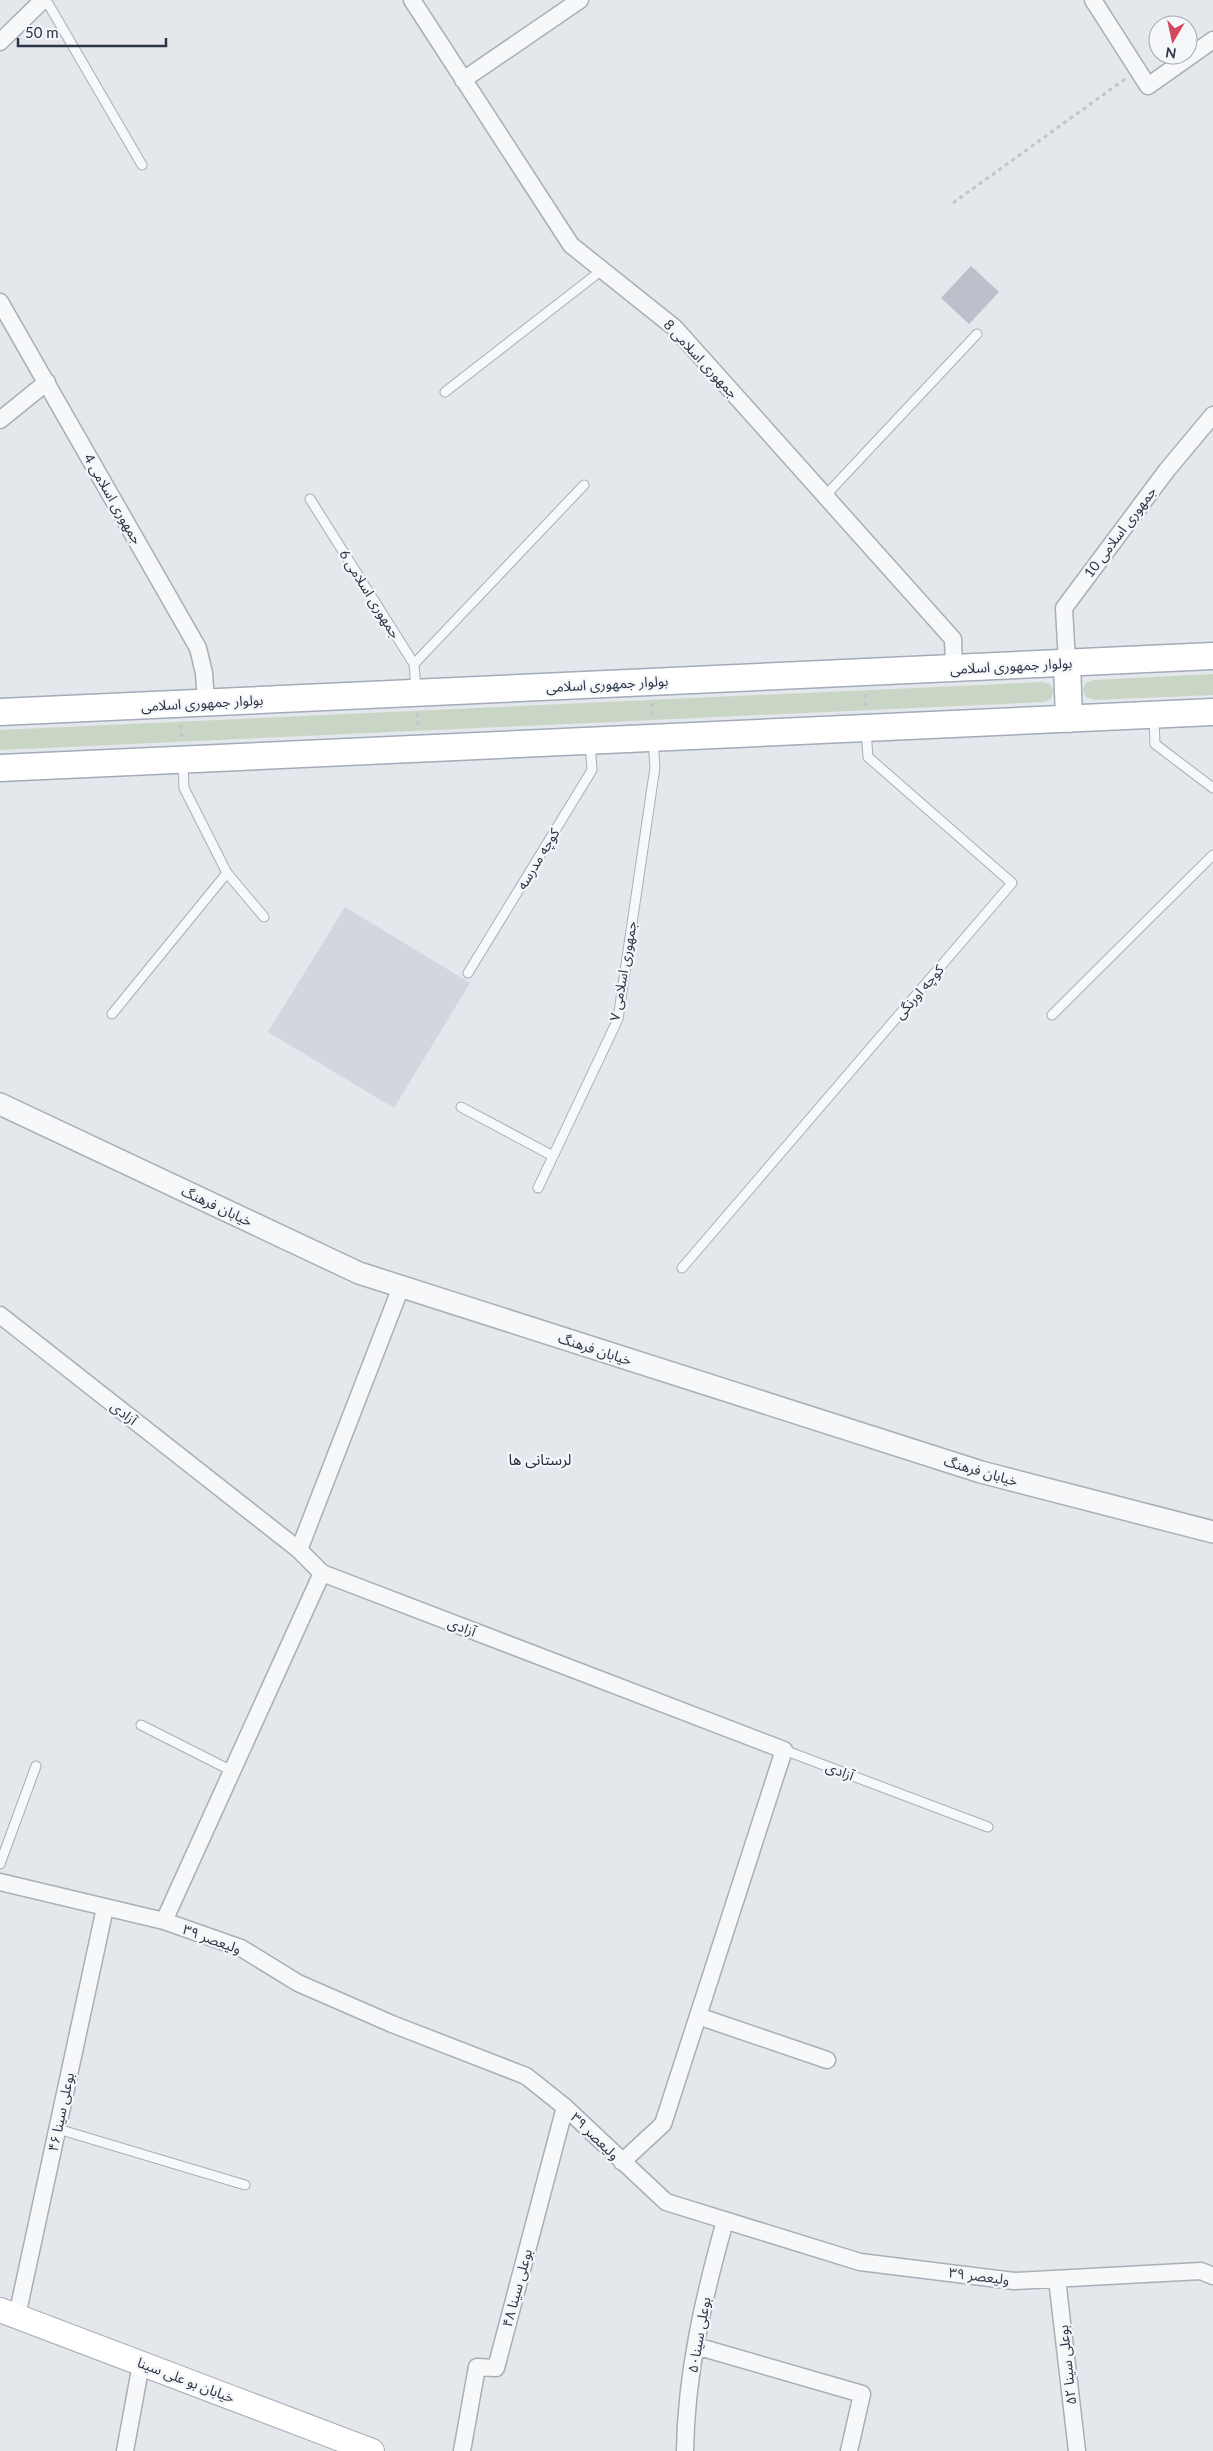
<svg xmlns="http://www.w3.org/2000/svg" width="1213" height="2451" viewBox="0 0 1213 2451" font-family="Lato,'Noto Sans Arabic',sans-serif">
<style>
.built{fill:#d2d6de}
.green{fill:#c9d6c5}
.building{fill:#bbc0ca}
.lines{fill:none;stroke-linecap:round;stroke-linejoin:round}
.service-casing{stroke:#a9aeb7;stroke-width:11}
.minor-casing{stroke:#a9aeb7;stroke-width:19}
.tertiary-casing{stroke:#a9aeb7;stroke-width:24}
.secondary-casing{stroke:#a9aeb7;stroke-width:26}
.primary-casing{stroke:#a3abb8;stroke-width:29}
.path{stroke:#c2c5cb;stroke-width:3;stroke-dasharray:4 4;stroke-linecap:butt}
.service{stroke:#f7f8fa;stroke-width:9}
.minor{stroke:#f7f8fa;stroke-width:16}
.tertiary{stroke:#f7f8fa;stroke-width:21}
.secondary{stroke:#fff;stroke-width:24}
.primary{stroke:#fff;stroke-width:26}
.labels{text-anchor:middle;stroke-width:4.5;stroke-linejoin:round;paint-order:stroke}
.street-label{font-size:14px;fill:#2b3445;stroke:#f4f6f9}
.neighbourhood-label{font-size:15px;fill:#1d2536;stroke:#f4f6f9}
</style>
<rect width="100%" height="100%" fill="#e4e7ec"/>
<path class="built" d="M345,907L470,983L394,1108L268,1032Z"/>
<path class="green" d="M1213,674V695L1094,700L1086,697L1083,690L1086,683L1093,680Z
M1043,682L1050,684L1054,691L1051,699L1044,702L0,750V730Z"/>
<path class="building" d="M971,266L999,292L969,324L941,298Z"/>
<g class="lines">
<defs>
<path id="service" d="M46,0L142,165
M445,392L602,270
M825,496L977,334
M310,499L414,664L416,690
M414,664L584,485
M1154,718L1155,744L1213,788
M183,762L184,788L227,873L264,917
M468,973L592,770L590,743
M112,1014L227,873
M1052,1015L1213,855
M461,1107L553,1156
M538,1188L618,1019L655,767L653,740
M682,1268L1012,883L868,757L866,731
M141,1725L232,1771
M784,1750L988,1827
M0,1864L36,1766
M58,2129L245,2185"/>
<path id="minor" d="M412,0L571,245L675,328L953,639L954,668
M1093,0L1148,86L1213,40
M0,42L43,0
M463,80L580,0
M0,302L198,648L204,673L206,702
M0,420L47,382
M1067,663L1064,608L1167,470L1213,415
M0,1315L299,1550L322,1573L784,1750L663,2124L622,2162
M299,1550L401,1287
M0,1882L164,1921L241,1948L298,1983L392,2024L526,2076L565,2107L666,2202L860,2262L1014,2281L1201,2271L1213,2276
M164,1921L322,1573
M698,2016L827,2060
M1057,2279L1077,2451
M17,2316L105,1908
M696,2346L862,2394L849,2451
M125,2451L141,2364
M462,2451L477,2367L496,2368L565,2107
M685,2451C686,2373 704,2296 725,2221"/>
<path id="tertiary" d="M0,1104L359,1273L981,1472L1213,1532"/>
<path id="secondary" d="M0,2310L372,2451"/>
<path id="primary" d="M1067,663L1069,719
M0,712L1213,656
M0,768L1213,712"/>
</defs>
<use href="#service" class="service-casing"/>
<use href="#minor" class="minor-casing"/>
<use href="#tertiary" class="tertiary-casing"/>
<use href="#secondary" class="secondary-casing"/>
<use href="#primary" class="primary-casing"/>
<path class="path" d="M953,203L1125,79
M865,694V707
M652,703V717
M417,713L418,727
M181,725L182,739"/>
<use href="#service" class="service"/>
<use href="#minor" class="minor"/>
<use href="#tertiary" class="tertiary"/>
<use href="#secondary" class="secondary"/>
<use href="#primary" class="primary"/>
</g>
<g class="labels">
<g class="street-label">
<text transform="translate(701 359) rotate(47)" y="5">جمهوری اسلامی 8</text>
<text transform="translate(113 499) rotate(60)" y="5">جمهوری اسلامی 4</text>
<text transform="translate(1120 532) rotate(-53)" y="5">جمهوری اسلامی 10</text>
<text transform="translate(370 594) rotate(58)" y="5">جمهوری اسلامی 6</text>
<text transform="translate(1011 666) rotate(-3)" y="5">بولوار جمهوری اسلامی</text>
<text transform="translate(607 684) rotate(-3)" y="5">بولوار جمهوری اسلامی</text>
<text transform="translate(202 703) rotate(-3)" y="5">بولوار جمهوری اسلامی</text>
<text transform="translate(538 859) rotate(-59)" y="5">کوچه مدرسه</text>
<text transform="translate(623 971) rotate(-80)" y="5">جمهوری اسلامی ۷</text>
<text transform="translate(919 992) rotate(-49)" y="5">کوچه اورنگی</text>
<text transform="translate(217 1206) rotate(25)" y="5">خیابان فرهنگ</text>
<text transform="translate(595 1349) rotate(18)" y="5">خیابان فرهنگ</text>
<text transform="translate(124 1413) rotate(38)" y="5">آزادی</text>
<text transform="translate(981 1471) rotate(16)" y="5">خیابان فرهنگ</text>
<text transform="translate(462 1627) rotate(21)" y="5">آزادی</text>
<text transform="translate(840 1771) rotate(21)" y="5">آزادی</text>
<text transform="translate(212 1939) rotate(20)" y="5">ولیعصر ۳۹</text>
<text transform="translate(61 2112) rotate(-78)" y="5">بوعلی سینا ۴۶</text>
<text transform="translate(595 2136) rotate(44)" y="5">ولیعصر ۳۹</text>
<text transform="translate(979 2276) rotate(7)" y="5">ولیعصر ۳۹</text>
<text transform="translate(517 2288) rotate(-75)" y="5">بوعلی سینا ۴۸</text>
<text transform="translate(699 2335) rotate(-80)" y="5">بوعلی سینا۵۰</text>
<text transform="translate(1067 2365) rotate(-96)" y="5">بوعلی سینا ۵۲</text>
<text transform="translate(186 2380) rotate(21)" y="5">خیابان بو علی سینا</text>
</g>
<g class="neighbourhood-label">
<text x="540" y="1465">لرستانی ها</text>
</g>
</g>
<g transform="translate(1173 40) rotate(189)"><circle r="24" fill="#f4f6f9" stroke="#a4a8b1"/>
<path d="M0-4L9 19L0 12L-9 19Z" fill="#d1495b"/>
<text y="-8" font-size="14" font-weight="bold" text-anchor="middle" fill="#2b3445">N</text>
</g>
<path d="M18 38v8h148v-8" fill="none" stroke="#2b3445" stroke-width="2.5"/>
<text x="25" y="38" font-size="15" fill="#2b3445" stroke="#f4f6f9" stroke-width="4" paint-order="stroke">50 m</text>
</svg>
